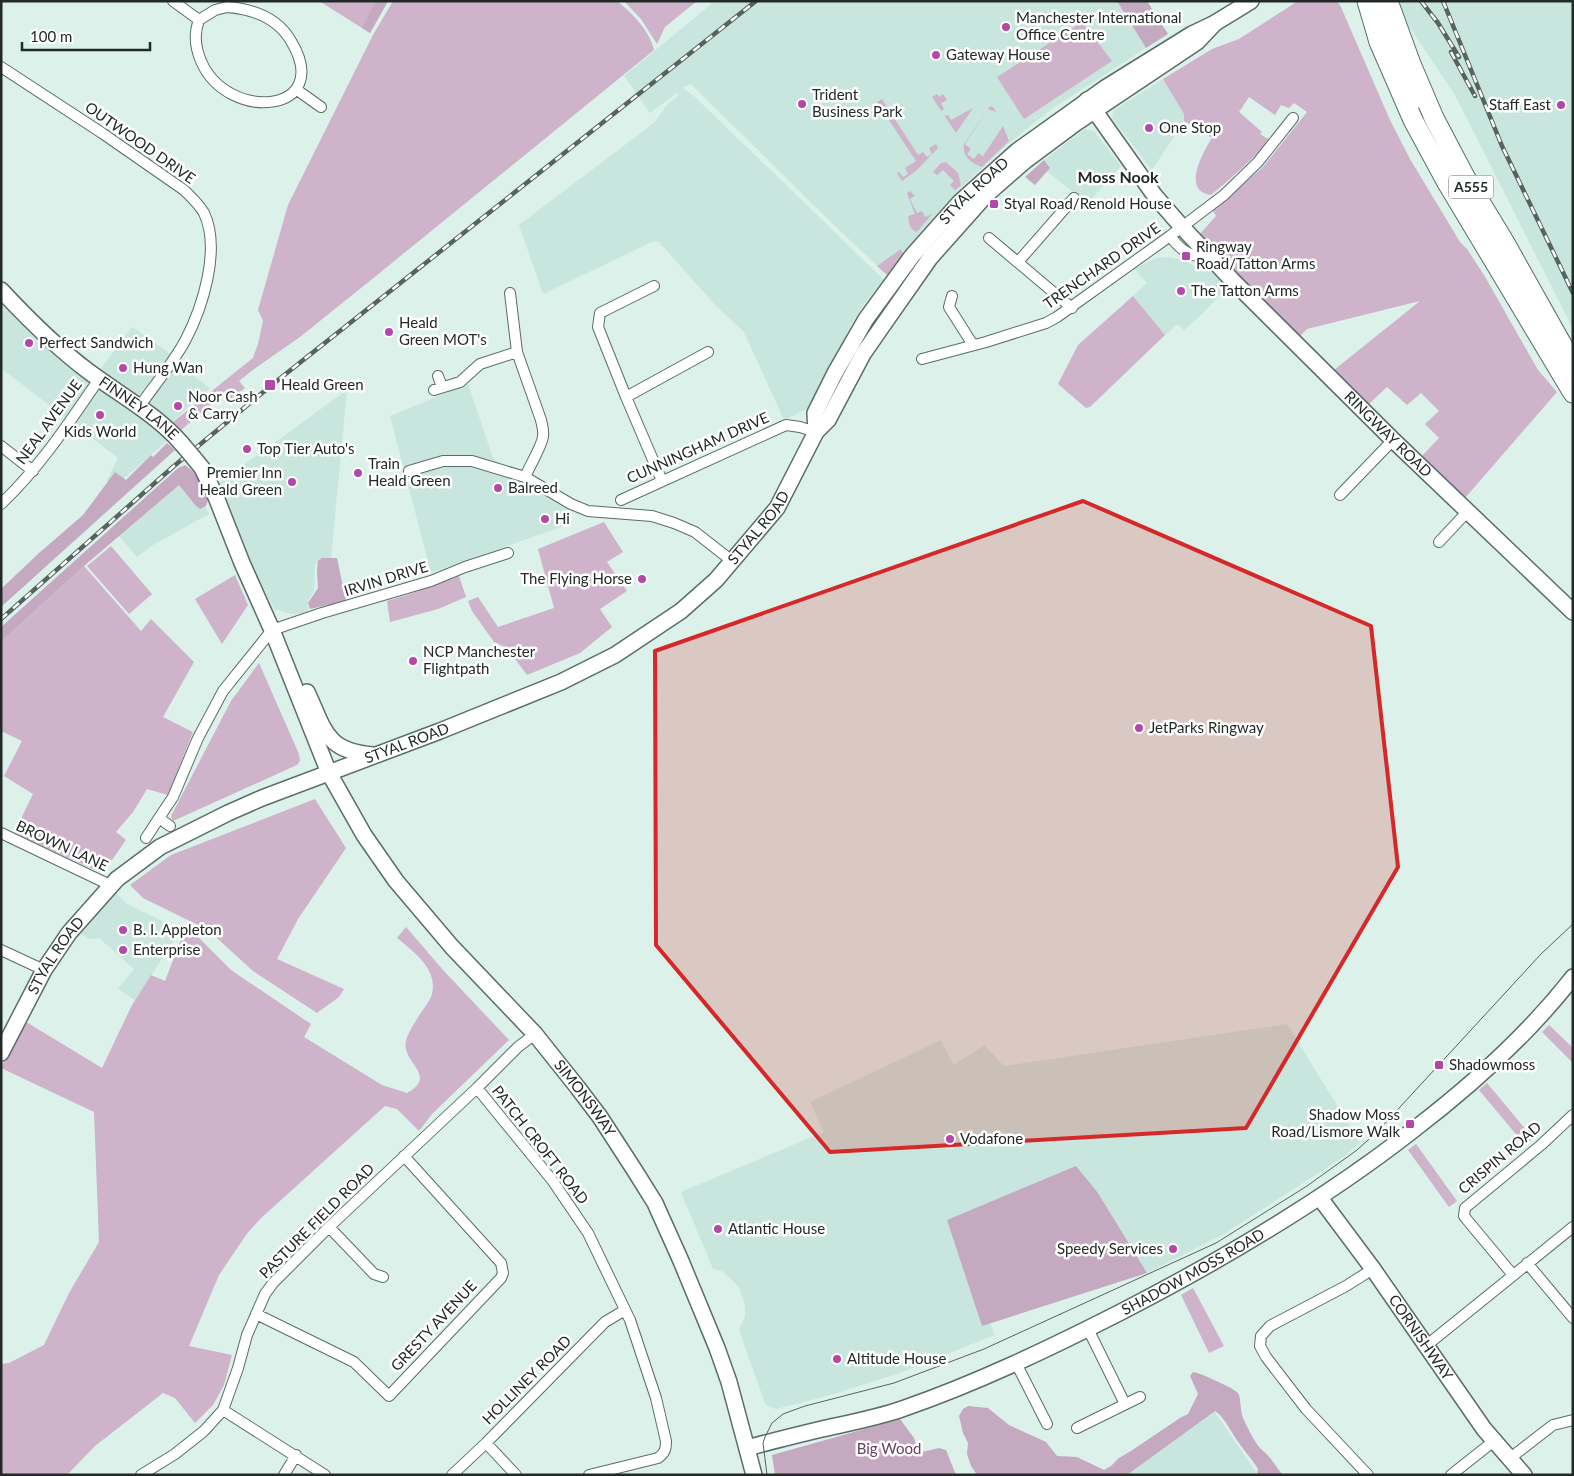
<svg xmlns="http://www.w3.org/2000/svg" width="1574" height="1476" viewBox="0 0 1574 1476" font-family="Lato,sans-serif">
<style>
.built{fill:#c8e6dd}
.green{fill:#ceb3ca}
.forest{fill:#c5a9c1}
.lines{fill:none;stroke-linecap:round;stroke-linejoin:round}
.street-casing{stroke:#5a6d68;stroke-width:12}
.secondary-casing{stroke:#5a6d68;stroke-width:18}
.highway-casing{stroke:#5a6d68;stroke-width:21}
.street{stroke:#fff;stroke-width:10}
.secondary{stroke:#fff;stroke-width:15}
.highway{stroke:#fff;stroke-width:19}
.tram{stroke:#57635f;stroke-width:1}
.rail-casing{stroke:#57635f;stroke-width:4.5}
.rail{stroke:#fff;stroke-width:2.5;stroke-dasharray:8;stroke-linecap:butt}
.secondary-bridge-casing{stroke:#5a6d68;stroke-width:18;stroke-linecap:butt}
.secondary-bridge{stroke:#fff;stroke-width:15}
.marked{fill:#d62828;fill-opacity:0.2;stroke:#d62828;stroke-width:4;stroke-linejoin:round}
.poi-dot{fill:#b248aa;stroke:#fff;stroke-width:2}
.labels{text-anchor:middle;stroke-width:5;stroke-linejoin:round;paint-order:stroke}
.shield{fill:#fff;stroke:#646a68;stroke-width:1}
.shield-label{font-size:14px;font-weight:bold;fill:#222a28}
.poi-label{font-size:15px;fill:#222a28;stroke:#fff;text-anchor:start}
.street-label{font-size:15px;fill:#222a28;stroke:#fff}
.park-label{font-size:15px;fill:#663e62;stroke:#fff}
.neighbourhood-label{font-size:16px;font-weight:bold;fill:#222a28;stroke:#fff}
</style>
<rect width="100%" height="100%" fill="#dbf1ea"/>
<path class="built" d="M715,1H1117L1146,48L1053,108L1008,144L957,191L939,211L907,248L887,275L835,226L691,84L683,88L695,97L884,280L864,304L849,328L837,358L809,408L784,420L744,332L717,307L658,241L652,242L543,294L519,225L654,123L666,106L679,95L677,93L650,113L624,76Z
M1380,1H1573V329L1455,95L1411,29Z
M1163,79L1184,114V121L1152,170L1112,118L1114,110Z
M1085,129L1094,131L1121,166L1087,204L1047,171L1050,167L1044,160Z
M1167,257L1184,260L1194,266L1208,269L1228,286L1200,316L1184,330L1178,324L1165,335L1133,296L1147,283L1134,269L1156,258Z
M1,299L92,380L132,327L168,352L178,364L210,388L171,423L167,441L114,487L106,482L118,458L10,375L3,370L1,372Z
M468,384L493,458L535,490L566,508L572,523L431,573L390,416Z
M347,390L331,558H322L315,565L314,591L308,601V612L295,614L285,613L277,609L275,611L237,534L219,483Z
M189,476L209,514L153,545L137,557L119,536Z
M115,892L127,904L181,930L135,1000L118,989L134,969L99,938L89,939L80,933L98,912L103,903Z
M1287,1024L1360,1143L1345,1156L1224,1234L1147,1273L1098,1193L947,1221L995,1335L900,1373L831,1395L776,1409L766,1406L739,1330L745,1316V1304L739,1288L734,1282L722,1271L713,1269L681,1192L824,1132L810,1102L941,1040L954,1065L984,1045L1004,1066Z
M1214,1411L1258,1475H1127L1162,1448Z"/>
<path class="green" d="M319,1H388L370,33Z
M393,1H617C632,13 650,31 654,50L366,284L300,337L254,369L239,381L245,388L228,401L222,395L181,430L173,422L253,358L258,344L263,321L258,310L288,205L373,35Z
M624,1H697L665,27L657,44L641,19Z
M1298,1H1336L1340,5L1390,120L1410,159L1460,242L1467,249L1484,275L1538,370L1557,392L1465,498L1422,456L1439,438L1425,424L1439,411L1421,393L1407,405L1387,387L1369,404L1334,370L1420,301L1307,329L1299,337L1245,284L1199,235L1216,216L1213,211L1263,167L1307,112L1294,103L1289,108L1281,105L1275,115L1249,97L1239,112L1262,132L1260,134L1270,140C1251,160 1232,178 1211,195C1181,191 1203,152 1212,138L1184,121V114L1163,79L1212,49L1239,39Z
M1082,22L1112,61L1024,119L997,77Z
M937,94L939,97L943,94L947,100L941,103L944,109L941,111L945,116L948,115L951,120L973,108L956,133L932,97Z
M882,99L918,155L923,152L927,157L932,154L929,148L936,144L938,148L917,170L902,181L897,173L899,172L903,177L908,174L905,168L916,161L877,102Z
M990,106L994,108L996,112L988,109L965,144L971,149L967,154L974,159L978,153L983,156L1003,126L1009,141L982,167C971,163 962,157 964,144Z
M946,162L958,173L961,185L955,190L950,185L954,181L943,170L937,175L933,172L941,163Z
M910,191L915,196L910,199L917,213L922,211L925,217L932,214L917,232C909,229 909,224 908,216L915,214L907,193Z
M901,249L903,254L887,275L877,266Z
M1133,296L1165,335L1090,407L1086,408L1058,384L1078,345Z
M604,522L623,552L607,562L627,591L600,609L612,627L580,653L527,675L507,648L494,642L472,611L468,601L478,597L498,627L554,608L538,549Z
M111,546L152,594L129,614L87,566Z
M84,566L141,631L151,619L194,662L163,717L193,732L168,795L147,789L133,812L116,832L126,840L110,863L100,872L14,833L33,794L4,776L22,741L1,731V642Z
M235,575L248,605L222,644L195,599Z
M459,576L466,597L438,609L390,622L387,601L407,595Z
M259,663L299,754L300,761L297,765L173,821L171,816L231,701Z
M315,799L346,848L298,919L277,959L344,989L339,997L317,1013L253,971L208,930L143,898L130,885L171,855Z
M406,927L443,970L509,1040L432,1114L419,1131L397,1109L385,1106L260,1219L246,1235L219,1275L189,1346L232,1355L224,1385L213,1405L195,1423L175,1398L163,1393L95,1446L67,1475H1V1364L9,1363L44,1345L69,1293L99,1242L94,1112L1,1068L23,1020L102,1068L132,1005L151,975L165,981L185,929L197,936L231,970L311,1024L304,1037L382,1085L407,1093C439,1075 401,1063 406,1041C408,1032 415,1023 420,1014C424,1008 430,1001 432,994C438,969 414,952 397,938Z
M1549,1025L1573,1048V1063L1542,1032Z
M1487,1083L1533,1138L1525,1145L1479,1090Z
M1416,1144L1457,1201L1449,1207L1408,1150Z
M1193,1288L1224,1346L1209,1353L1181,1295Z"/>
<path class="forest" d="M376,1H388L370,33L362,28Z
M1117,1H1147L1168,34L1146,48Z
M1044,160L1050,168L1035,185L1025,177Z
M167,443L175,450L1,607V589L39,553L83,515L115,472L126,480L151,455L153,457Z
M185,465C198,474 203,486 208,500L206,506L200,509L196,506L179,485L84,566L1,642V627L178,468Z
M322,558H337L346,601L310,609L308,603L318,588L317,572L318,561Z
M1076,1166L1098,1193L1147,1273L982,1326L947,1220Z
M1193,1372C1198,1372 1234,1388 1238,1393C1241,1397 1240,1411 1243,1418C1247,1427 1254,1441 1260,1448C1264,1452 1268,1455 1271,1459C1275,1464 1278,1470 1283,1475H1257L1258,1469C1253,1460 1245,1452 1239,1443C1233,1435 1223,1415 1215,1411L1127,1475H977L971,1466L967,1454L968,1443L963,1433L959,1416L963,1409L968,1406L988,1408L1009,1425L1046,1442L1057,1456L1077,1457L1104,1470L1111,1466L1119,1458L1131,1451L1180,1418L1188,1414L1198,1394L1190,1376Z
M900,1419L914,1438L918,1453L939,1448L946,1450L956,1475H775L772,1455Z"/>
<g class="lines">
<defs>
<path id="street" d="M173,1L199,20
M227,7C253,9 277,17 291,41C335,114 227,123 201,61C195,47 194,33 199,20L215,10Z
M1,67L102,133L184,190C191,197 199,204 204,213C221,249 203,307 185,341C173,363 154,386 139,407
M297,90L321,107
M1170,236C1178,247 1186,254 1200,257L1206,253
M989,238L1072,308
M1018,262L1074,198
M654,286L600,313L598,327L626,397L662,481
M510,293L517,352L541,420C542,425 544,431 543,436C543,444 529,467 525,477
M952,296L949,307L973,345
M922,359L986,342L1046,323L1057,317L1170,236L1224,195L1258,162L1293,118
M438,376L442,387
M434,390L460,382L480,364L517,352
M626,397L708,352
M1,446L33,471
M409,471L443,461H472L525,477L571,504L588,511L652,516L674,523L695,532L732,561
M1340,495L1393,440
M621,500L786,425L800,427L816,432
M1,504C40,467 69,423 99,379
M1439,542L1468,511
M159,818L173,797L198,738L223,691L272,630L322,613L431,581L465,567L508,553
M1,833L110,885
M146,838L159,818L170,826
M1,950L44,970
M477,1088L552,1180L588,1233L630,1320L656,1398L666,1441C666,1449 665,1453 658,1458L589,1475
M329,1227L374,1274L383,1277
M1527,1263L1573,1318
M1513,1275L1468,1221L1464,1216L1465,1208L1541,1145L1573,1115
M256,1314L354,1362L389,1396L501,1278L503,1273L501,1263L404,1156
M1088,1329L1125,1404
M1427,1345L1573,1227
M1016,1363L1047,1424
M223,1410L325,1475
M1077,1428L1140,1397
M486,1443L516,1475
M1509,1459L1553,1425L1573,1420
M141,1475L175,1454L204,1431L223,1410L238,1368L247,1335L265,1294L273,1283L329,1227L477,1088L518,1047L535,1034
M284,1475L296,1455
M452,1475L486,1443L605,1322L625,1310
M1368,1475L1306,1409L1266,1357L1260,1346L1261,1336L1270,1326L1346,1286L1373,1269
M1451,1475L1494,1441"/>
<g id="secondary">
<path d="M1376,1L1414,102"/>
<path id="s1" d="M1087,100L1155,196L1182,227L1232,280L1393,440L1573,612"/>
<path id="s2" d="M1,290C28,319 56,347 88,371C120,395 156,414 182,444"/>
<path id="s3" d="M816,432L815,413L835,373L866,319L912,256L960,202L1017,151L1105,88L1192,34L1215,23L1251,1"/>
<path id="s4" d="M193,457L202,468L216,497L242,563L272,630L329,773L364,835L396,881L452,947L535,1034L578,1088L600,1117L635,1171L655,1203L681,1261L717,1348L729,1382L754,1475"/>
<path d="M307,692C325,730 325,751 373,755"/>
<path id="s5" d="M1,1053L44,970L69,933L117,879L160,847L228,813L262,798L440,731L561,682L615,655L681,611L716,580L777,508L816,432L828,420L863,354L881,328L930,258L986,195L1025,161L1076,123L1197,42L1215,23"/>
<path id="s6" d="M1320,1198L1373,1269L1484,1429L1524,1475"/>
<path id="s7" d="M747,1448C772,1441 797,1435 822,1429C849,1423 876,1418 902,1409C977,1383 1048,1349 1119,1313C1222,1260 1321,1202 1412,1131C1471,1086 1527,1036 1573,977"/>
</g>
<path id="highway" d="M1367,1L1379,42L1413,120L1446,181L1573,393
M1388,1L1411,64L1434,118L1465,177L1505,243L1573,364"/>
</defs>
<use href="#street" class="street-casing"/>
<use href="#secondary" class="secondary-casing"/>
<use href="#highway" class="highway-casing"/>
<use href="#street" class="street"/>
<use href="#secondary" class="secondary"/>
<use href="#highway" class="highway"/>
<path class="tram" d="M767,1475L763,1443L765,1437L772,1423L783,1414L805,1406L894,1383L984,1349L1216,1243L1307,1186L1357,1150L1377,1132L1541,954L1573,924"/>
<defs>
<path id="rail" d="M1421,1L1438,23L1459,57
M1443,1L1502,146L1573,293
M1451,52L1475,96
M1,619L174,466L273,384L756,1"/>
</defs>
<use href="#rail" class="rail-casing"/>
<use href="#rail" class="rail"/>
<defs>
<path id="secondary-bridge" d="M182,444L193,457"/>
</defs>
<use href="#secondary-bridge" class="secondary-bridge-casing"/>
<use href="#secondary-bridge" class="secondary-bridge"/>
</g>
<path class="marked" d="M1083,501L1371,626L1398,867L1246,1128L830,1152L656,945L655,651Z"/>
<g class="poi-dot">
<circle cx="1006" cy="27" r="5"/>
<circle cx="936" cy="55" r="5"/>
<circle cx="802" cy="104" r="5"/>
<circle cx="1561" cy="105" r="5"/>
<circle cx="1149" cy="128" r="5"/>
<rect x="989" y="199" width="10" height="10" rx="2.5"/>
<rect x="1181" y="251" width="10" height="10" rx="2.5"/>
<circle cx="1181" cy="291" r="5"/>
<circle cx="389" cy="332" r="5"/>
<circle cx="29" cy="343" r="5"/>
<circle cx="123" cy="368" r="5"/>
<rect x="264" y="379" width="12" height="12" rx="2.5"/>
<circle cx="178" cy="406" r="5"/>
<circle cx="100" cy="415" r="5"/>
<circle cx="247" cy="449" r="5"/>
<circle cx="358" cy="473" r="5"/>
<circle cx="292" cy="482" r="5"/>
<circle cx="498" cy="488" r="5"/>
<circle cx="545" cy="519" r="5"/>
<circle cx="642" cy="579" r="5"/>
<circle cx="413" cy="661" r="5"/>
<circle cx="1139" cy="728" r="5"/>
<circle cx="123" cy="930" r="5"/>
<circle cx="123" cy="950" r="5"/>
<rect x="1434" y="1060" width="10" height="10" rx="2.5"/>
<rect x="1405" y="1119" width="10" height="10" rx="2.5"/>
<circle cx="950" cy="1139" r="5"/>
<circle cx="718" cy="1229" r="5"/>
<circle cx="1173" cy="1249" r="5"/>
<circle cx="837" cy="1359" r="5"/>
</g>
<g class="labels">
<rect class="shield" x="1448.5" y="175.5" width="45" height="23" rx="4"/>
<g class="shield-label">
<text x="1471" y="192">A555</text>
</g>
<g class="poi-label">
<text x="1016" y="23">Manchester International<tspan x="1016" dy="17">Office Centre</tspan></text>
<text x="946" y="60">Gateway House</text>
<text x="812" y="100">Trident<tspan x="812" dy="17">Business Park</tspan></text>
<text x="1551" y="110" text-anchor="end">Staff East</text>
<text x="1159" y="133">One Stop</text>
<text x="1004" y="209">Styal Road/Renold House</text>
<text x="1196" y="252">Ringway<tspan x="1196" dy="17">Road/Tatton Arms</tspan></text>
<text x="1191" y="296">The Tatton Arms</text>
<text x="399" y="328">Heald<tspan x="399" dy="17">Green MOT's</tspan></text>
<text x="39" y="348">Perfect Sandwich</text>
<text x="133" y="373">Hung Wan</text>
<text x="281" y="390">Heald Green</text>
<text x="188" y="402">Noor Cash<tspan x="188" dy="17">&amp; Carry</tspan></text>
<text x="100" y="437" text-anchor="middle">Kids World</text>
<text x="257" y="454">Top Tier Auto's</text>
<text x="368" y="469">Train<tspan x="368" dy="17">Heald Green</tspan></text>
<text x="282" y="478" text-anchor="end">Premier Inn<tspan x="282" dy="17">Heald Green</tspan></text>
<text x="508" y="493">Balreed</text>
<text x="555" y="524">Hi</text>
<text x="632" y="584" text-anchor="end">The Flying Horse</text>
<text x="423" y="657">NCP Manchester<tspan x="423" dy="17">Flightpath</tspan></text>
<text x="1149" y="733">JetParks Ringway</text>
<text x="133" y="935">B. I. Appleton</text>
<text x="133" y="955">Enterprise</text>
<text x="1449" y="1070">Shadowmoss</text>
<text x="1400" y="1120" text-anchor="end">Shadow Moss<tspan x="1400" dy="17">Road/Lismore Walk</tspan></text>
<text x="960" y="1144">Vodafone</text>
<text x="728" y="1234">Atlantic House</text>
<text x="1163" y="1254" text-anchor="end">Speedy Services</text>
<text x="847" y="1364">Altitude House</text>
</g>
<g class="street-label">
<text transform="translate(140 143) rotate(35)" y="5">OUTWOOD DRIVE</text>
<text dy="5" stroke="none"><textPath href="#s3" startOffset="294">STYAL ROAD</textPath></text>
<text transform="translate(1102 266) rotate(-35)" y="5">TRENCHARD DRIVE</text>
<text dy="5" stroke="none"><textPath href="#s2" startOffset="182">FINNEY LANE</textPath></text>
<text transform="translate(49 422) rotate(-54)" y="5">NEAL AVENUE</text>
<text dy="5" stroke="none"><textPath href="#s1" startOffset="451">RINGWAY ROAD</textPath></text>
<text transform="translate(698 448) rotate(-24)" y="5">CUNNINGHAM DRIVE</text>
<text dy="5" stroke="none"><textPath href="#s5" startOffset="952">STYAL ROAD</textPath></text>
<text transform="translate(386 579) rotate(-17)" y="5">IRVIN DRIVE</text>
<text dy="5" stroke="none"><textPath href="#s5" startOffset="532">STYAL ROAD</textPath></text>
<text transform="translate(62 846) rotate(25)" y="5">BROWN LANE</text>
<text dy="5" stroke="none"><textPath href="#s5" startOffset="112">STYAL ROAD</textPath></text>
<text dy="5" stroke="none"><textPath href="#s4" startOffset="760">SIMONSWAY</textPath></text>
<text transform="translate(540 1145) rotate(52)" y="5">PATCH CROFT ROAD</text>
<text transform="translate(1500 1158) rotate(-40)" y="5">CRISPIN ROAD</text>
<text transform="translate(317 1221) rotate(-45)" y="5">PASTURE FIELD ROAD</text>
<text dy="5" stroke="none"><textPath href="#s7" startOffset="482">SHADOW MOSS ROAD</textPath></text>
<text transform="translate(434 1326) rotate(-47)" y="5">GRESTY AVENUE</text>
<text dy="5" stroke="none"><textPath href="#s6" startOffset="172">CORNISHWAY</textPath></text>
<text transform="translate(527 1380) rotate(-45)" y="5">HOLLINEY ROAD</text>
</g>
<g class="park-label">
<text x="889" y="1454">Big Wood</text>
</g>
<g class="neighbourhood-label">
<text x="1118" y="183">Moss Nook</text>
</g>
</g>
<rect width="1574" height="1476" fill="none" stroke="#222a28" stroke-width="5"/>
<path d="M22 42v8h128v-8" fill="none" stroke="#222a28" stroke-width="2.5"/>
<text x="30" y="42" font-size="15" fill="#222a28" stroke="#ffffff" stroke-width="4" paint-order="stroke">100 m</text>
</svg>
